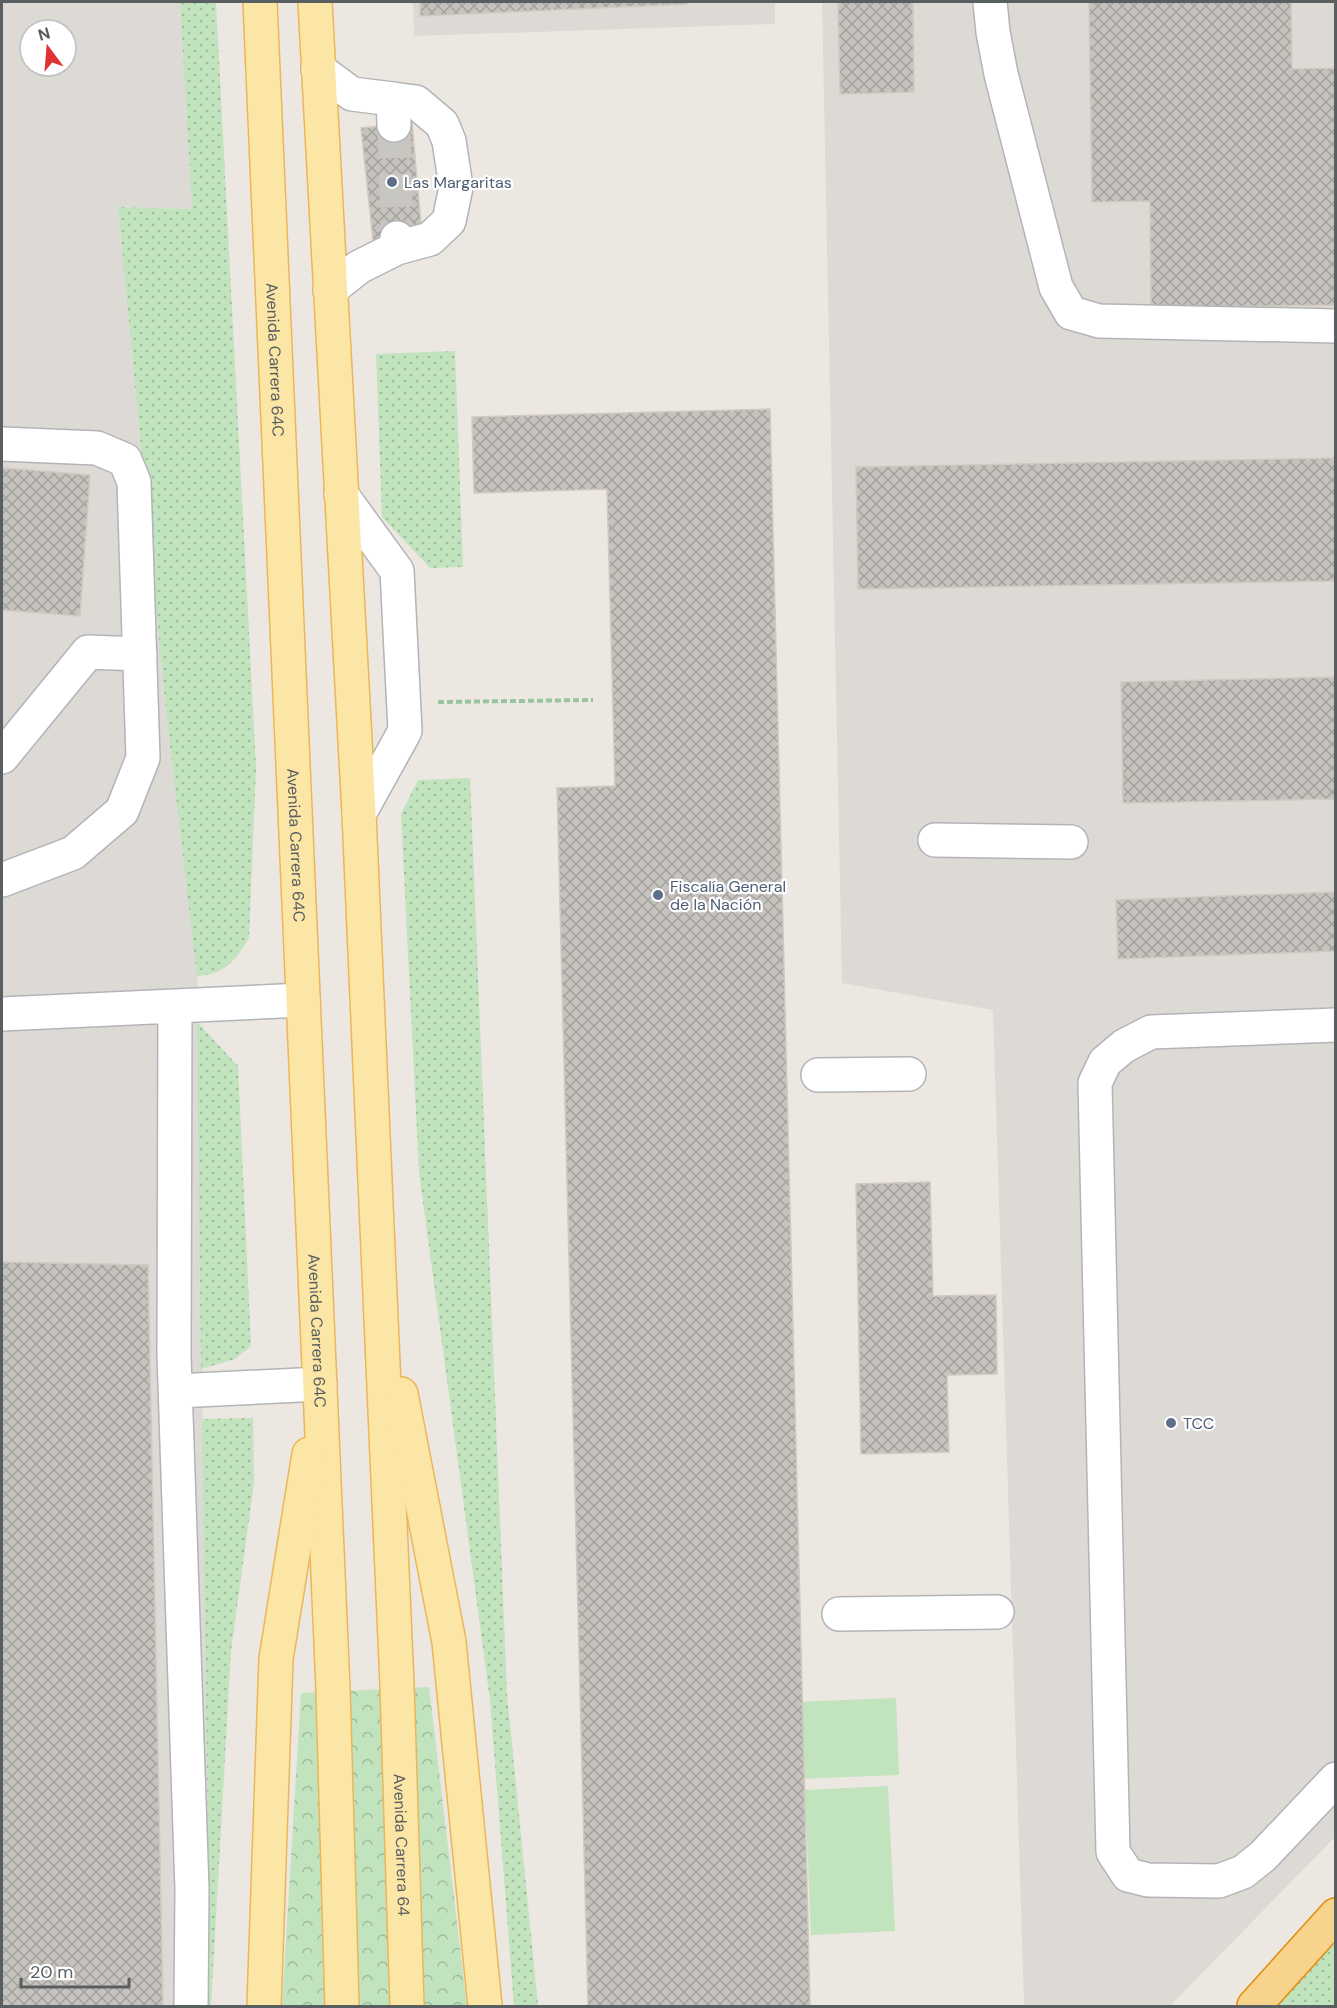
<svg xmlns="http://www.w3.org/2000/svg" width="1337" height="2008" viewBox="0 0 1337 2008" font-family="'DM Sans',sans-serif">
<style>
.industrial{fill:#dddad5;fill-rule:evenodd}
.grass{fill:url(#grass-dots)}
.park{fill:url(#park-crowns)}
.garden{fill:#c1e3be}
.building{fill:url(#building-cross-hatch);stroke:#d0c9c0;stroke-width:1.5}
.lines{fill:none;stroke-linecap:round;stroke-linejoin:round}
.minor-tunnel{stroke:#c7c6c1;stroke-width:33;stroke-dasharray:33 16;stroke-linecap:butt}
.minor-casing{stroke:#b2b4b8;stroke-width:36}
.major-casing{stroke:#ebb65b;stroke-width:36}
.highway-casing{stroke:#e38c0a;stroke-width:36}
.path{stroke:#98c3a0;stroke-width:4;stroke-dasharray:6 3;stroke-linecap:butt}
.minor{stroke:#fff;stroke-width:33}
.major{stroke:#fbe6a6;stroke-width:33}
.highway{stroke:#f8d38c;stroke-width:33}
.service-dot{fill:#5c6f8a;stroke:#fff;stroke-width:2}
.labels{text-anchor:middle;stroke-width:4.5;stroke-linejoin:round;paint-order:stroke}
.service-label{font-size:16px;fill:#4e5e75;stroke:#fff;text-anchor:start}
.street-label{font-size:16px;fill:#595e61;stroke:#fff}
</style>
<defs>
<pattern id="grass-dots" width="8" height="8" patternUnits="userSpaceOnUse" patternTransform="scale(1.5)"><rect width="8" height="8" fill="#c1e3be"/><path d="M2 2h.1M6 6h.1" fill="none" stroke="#a0bb9e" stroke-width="1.8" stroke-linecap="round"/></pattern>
<pattern id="park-crowns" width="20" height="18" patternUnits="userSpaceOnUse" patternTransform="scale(1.5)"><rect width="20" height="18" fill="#c1e3be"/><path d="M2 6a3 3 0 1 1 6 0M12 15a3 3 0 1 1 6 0" fill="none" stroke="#a0bb9e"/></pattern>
<pattern id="building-cross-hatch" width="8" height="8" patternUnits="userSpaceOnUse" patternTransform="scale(1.5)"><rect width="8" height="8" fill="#c6c3be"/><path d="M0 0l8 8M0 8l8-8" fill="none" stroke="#a4a29e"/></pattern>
</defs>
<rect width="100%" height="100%" fill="#ece8e1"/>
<path class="industrial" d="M2,2H180L192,209L118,207L166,711L197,967L208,1845L206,2006H2ZM30,30H66V66H30Z
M413,2H775V24L414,36Z
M822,2H1335V1837L1170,2006H1024L993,1010L842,983Z"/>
<path class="grass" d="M180,2H216L256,767L249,938C235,961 225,974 197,976L166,711L118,207L192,209Z
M455,351L463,567L430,568L382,517L376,354Z
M470,778L507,1694L538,2006H514L490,1700L419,1172L401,814L418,780Z
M197,1022L238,1066L251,1346L235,1359L201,1369Z
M253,1418L254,1483L231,1651L211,2006H206L208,1845L202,1419Z
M1335,1930V2006H1269Z"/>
<path class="park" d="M429,1687L467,2006H282L301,1693Z"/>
<path class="garden" d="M896,1698L899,1775L796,1779L793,1702Z
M888,1786L895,1931L811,1935L805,1790Z"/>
<path class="building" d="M420,2H687V4L420,16Z
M838,2H913L914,92L840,94Z
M1089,2H1291L1292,69L1336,68V305L1151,308L1150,201L1092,202Z
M412,123L422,236L373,240L361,128Z
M770,409L810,2006H588L557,788L615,786L607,489L474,493L472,417Z
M1336,458V581L858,589L856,467Z
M2,468L90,475L80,616L2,610Z
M1336,677V799L1123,803L1121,682Z
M1336,892V951L1118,959L1116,900Z
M930,1182L933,1296L996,1295L997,1374L947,1375L949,1452L861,1454L856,1184Z
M2,1262L148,1265L163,2006H2Z"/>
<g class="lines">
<path class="minor-tunnel" d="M394,125L397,238"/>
<defs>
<path id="minor" d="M990,2L993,32L1001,74L1056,287L1071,313L1099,321L1336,326
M318,69L352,94L393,99L394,125
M393,99L416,102L442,124L449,141L456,187L449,221L430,239L397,248
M330,290L359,267L397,248V238
M2,444L97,448L125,460L134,482L143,758L122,811L73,853L2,880
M341,494L397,571L405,731L359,814
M2,757L88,652L140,654
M935,840L1071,842
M175,1007L174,1355L192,1889L191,2006
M2,1014L303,1000
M1336,1025L1151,1032L1124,1046L1105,1062L1095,1083L1113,1852L1128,1875L1148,1880L1219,1881L1243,1872L1263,1856L1336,1779
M818,1075L909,1074
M176,1391L320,1384
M839,1614L997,1612"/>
<g id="major">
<path id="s1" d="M260,2L333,1689L342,2006"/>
<path id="s2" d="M315,2L359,814L397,1685L407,2006"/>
<path d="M401,1394L449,1642L485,2006"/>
<path d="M264,2006L276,1659L309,1454"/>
</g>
<path id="highway" d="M1254,2006L1336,1915"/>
</defs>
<use href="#minor" class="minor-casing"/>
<use href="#major" class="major-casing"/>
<use href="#highway" class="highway-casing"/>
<path class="path" d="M438,702L593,700"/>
<use href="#minor" class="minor"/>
<use href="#major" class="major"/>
<use href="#highway" class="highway"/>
</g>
<g class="service-dot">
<circle cx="392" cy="182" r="6"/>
<circle cx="658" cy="895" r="6"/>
<circle cx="1171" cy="1423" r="6"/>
</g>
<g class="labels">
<g class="service-label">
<text x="404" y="188">Las Margaritas</text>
<text x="670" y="892">Fiscalía General<tspan x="670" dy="18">de la Nación</tspan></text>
<text x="1183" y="1429">TCC</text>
</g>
<g class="street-label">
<text dy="6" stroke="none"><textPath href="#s1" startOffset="358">Avenida Carrera 64C</textPath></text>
<text dy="6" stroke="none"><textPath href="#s1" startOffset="844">Avenida Carrera 64C</textPath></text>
<text dy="6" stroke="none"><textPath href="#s1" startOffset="1330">Avenida Carrera 64C</textPath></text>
<text dy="6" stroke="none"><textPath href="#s2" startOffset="1845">Avenida Carrera 64</textPath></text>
</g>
</g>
<rect width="1337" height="2008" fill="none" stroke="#595e61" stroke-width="6"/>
<g transform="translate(48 48) rotate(344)"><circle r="28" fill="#ffffff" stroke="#bdbfc0" stroke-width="1.5"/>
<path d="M0-4.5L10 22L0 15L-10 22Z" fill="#e13233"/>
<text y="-9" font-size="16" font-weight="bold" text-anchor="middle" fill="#595e61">N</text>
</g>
<path d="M21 1978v9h108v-9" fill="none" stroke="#595e61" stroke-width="3"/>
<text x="30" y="1978" font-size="18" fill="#595e61" stroke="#ffffff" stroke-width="4.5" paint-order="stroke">20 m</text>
</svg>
